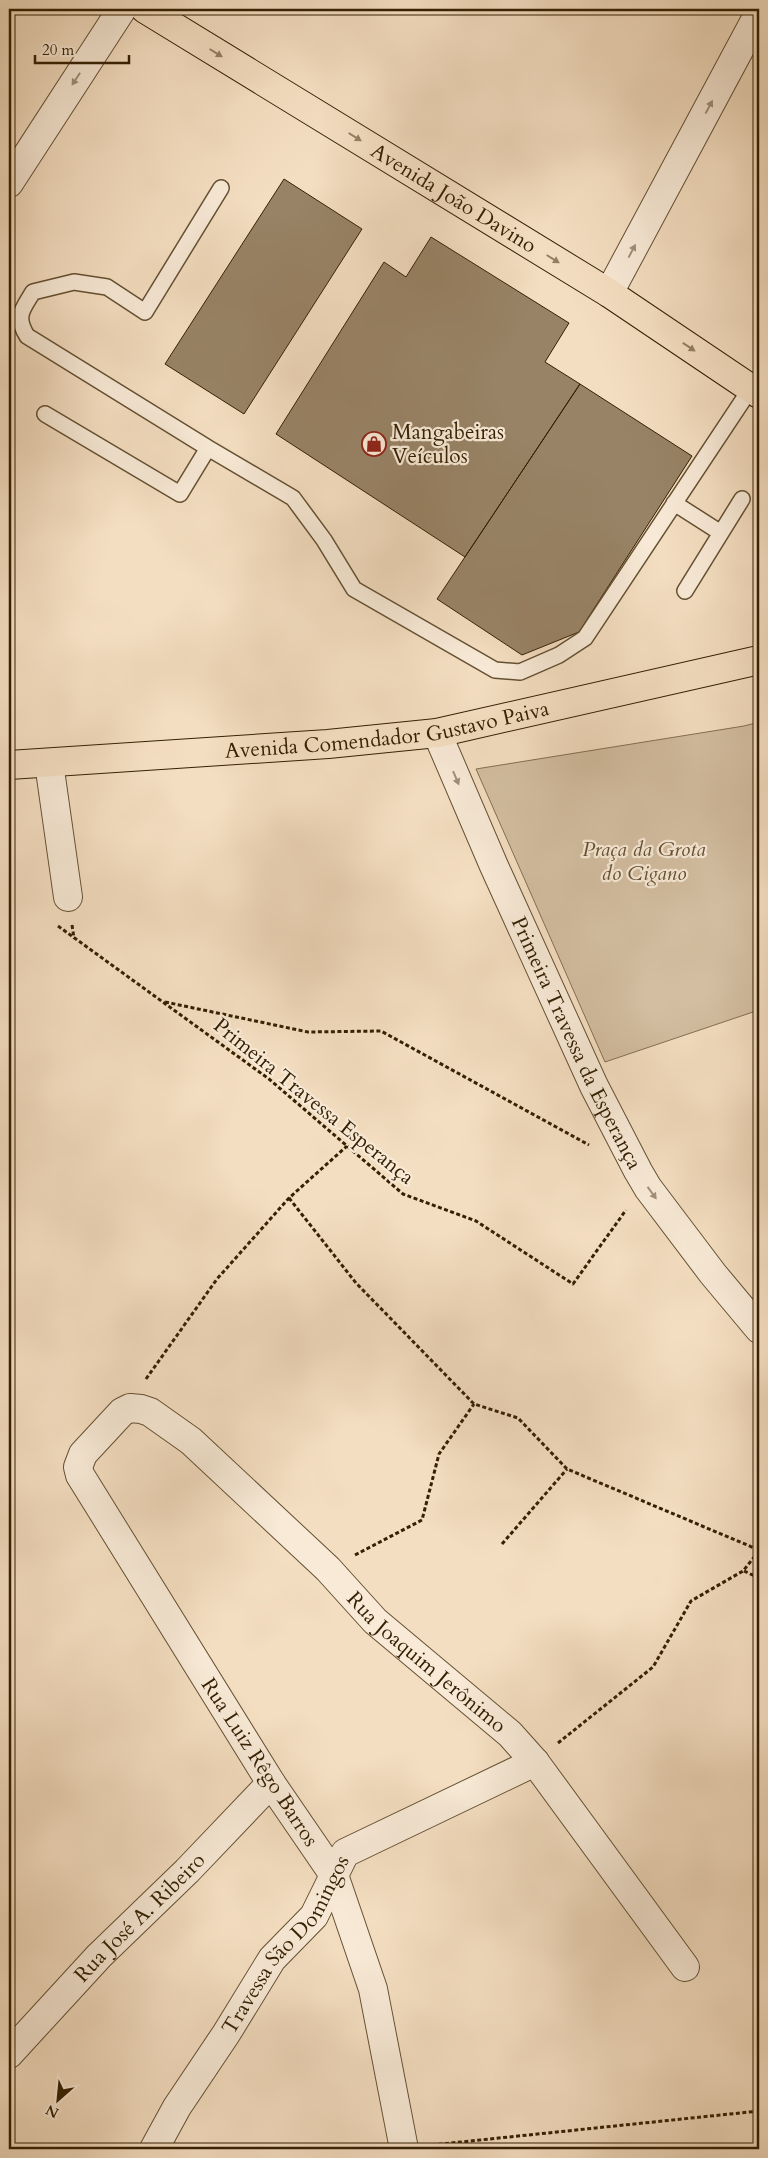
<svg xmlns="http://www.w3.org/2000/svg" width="768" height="2158" viewBox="0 0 768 2158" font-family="Cardo,serif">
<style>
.green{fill:#d3bea1;stroke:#846f52}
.building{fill:#988366;stroke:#342003}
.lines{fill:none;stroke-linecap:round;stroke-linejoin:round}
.lane-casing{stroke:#645032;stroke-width:18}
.street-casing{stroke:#645032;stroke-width:30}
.primary-casing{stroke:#342003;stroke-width:30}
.path{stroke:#342003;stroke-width:3;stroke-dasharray:4 2.5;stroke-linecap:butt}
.lane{stroke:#f8ead7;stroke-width:15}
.street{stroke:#f8ead7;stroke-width:28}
.primary{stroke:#f4dec1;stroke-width:28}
.oneway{fill:#947f62}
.oneway2{fill:#a08f78}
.labels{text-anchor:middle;stroke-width:4.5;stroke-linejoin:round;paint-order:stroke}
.street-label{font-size:21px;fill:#342003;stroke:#f8ead7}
.poi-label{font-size:21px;fill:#342003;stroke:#f8ead7;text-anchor:start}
.park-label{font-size:21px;font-style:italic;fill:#644f32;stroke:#f8ead7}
</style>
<rect width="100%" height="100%" fill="#f4dec1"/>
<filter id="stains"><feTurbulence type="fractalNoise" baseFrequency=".004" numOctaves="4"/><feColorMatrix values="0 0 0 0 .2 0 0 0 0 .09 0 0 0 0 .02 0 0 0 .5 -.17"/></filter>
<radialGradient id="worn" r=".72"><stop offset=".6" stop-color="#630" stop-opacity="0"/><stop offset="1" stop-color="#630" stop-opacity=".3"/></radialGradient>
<path class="green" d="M759,722V1010L605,1062L476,769L744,726Z"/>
<path class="building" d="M284,179L362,229L244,414L165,364Z
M431,237L569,323L545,362L580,384L465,557L276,434L384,262L406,277Z
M580,384L692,456L579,632L522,655L437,599Z"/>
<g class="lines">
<defs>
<path id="lane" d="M221,188L145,312L107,287L74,282L33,292C22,310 15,316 27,336L208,448L293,498L324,540L354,589L495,670L520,672L559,655L585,638L751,388
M45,414L180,494L208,448
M674,503L721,533
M685,591L742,499"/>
<g id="street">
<path d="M9,183L122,9"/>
<path d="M609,293L759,13"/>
<path id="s1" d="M437,733L494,866L594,1086L638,1171L648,1188L713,1274L759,1329"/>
<path d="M49,763L68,897"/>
<path id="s2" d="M9,2054L99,1956L187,1871L271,1783"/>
<path id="s3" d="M154,2149L177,2107L226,2034L272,1959L314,1916L345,1853L535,1762"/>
<path id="s4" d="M404,2149L373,1989L334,1875L271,1783L80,1475L78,1467L83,1454L122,1412L130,1408L141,1409L150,1412L191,1441L328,1569L375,1621L510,1734L535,1762L685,1967"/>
</g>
<g id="primary">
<path id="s5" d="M145,9L609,293L759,394"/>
<path id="s6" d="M9,765L328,744L437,733L759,660"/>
</g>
</defs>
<use href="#lane" class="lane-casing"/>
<use href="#street" class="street-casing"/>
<use href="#primary" class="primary-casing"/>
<path class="path" d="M72,925L74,938
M58,926L269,1079L403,1194L476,1221L573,1284L626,1210
M165,1002L308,1032L381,1031L589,1145
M289,1198L356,1283L474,1404L518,1418L567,1469L759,1550
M146,1379L217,1279L289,1198L347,1146
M502,1544L567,1469
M355,1555L422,1520L439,1454L474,1404
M744,1571L759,1578
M558,1743L653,1667L691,1601L743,1571L759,1551
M432,2145L759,2111"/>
<use href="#lane" class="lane"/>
<use href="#street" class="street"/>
<use href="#primary" class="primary"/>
</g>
<defs><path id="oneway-solid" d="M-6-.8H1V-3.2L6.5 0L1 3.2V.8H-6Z" transform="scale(1.25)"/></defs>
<g class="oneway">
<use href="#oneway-solid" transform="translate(216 53) rotate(32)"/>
<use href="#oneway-solid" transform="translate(355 137) rotate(32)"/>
<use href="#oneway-solid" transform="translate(553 259) rotate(32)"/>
<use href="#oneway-solid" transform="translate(689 347) rotate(34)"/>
</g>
<g class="oneway2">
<use href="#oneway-solid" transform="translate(76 79) rotate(123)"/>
<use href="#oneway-solid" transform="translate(709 107) rotate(-62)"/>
<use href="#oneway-solid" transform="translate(632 251) rotate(-62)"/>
<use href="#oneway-solid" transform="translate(456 778) rotate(67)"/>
<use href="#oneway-solid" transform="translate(652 1193) rotate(54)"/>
</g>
<defs>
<symbol id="shop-ring" viewBox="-11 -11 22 22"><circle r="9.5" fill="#f8ead7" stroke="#8f2418" stroke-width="1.5"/><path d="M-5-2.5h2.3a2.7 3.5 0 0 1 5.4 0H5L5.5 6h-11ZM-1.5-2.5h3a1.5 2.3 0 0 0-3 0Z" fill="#8f2418"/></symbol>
</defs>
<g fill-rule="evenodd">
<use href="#shop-ring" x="360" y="430" width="28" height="28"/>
</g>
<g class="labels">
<g class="street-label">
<text dy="7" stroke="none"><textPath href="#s5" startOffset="362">Avenida João Davino</textPath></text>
<text dy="7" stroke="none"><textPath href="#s6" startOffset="380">Avenida Comendador Gustavo Paiva</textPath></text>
<text dy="7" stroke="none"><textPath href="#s1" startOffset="340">Primeira Travessa da Esperança</textPath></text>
<text transform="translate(314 1101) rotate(39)" y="7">Primeira Travessa Esperança</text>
<text dy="7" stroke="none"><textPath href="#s4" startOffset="1240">Rua Joaquim Jerônimo</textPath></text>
<text transform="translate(260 1762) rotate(57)" y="7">Rua Luiz Rêgo Barros</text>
<text dy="7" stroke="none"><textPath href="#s2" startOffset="189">Rua José A. Ribeiro</textPath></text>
<text dy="7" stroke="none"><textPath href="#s3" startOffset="244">Travessa São Domingos</textPath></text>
</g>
<g class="poi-label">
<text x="392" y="439">Mangabeiras<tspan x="392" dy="24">Veículos</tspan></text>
</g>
<g class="park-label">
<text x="644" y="856">Praça da Grota<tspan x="644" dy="24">do Cigano</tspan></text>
</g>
</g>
<rect width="768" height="2158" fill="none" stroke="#f4dec1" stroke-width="30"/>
<rect x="10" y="10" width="748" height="2138" fill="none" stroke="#342003" stroke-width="2.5"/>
<rect x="15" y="15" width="738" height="2128" fill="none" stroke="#342003"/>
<g transform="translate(58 2100) rotate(207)" stroke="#f8ead7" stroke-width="4" paint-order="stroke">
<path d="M0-4L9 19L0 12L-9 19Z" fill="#342003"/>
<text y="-8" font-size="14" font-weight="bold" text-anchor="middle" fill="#342003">N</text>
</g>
<path d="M35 55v8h94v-8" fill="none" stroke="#342003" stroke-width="2.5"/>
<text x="42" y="55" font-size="15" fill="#342003" stroke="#f8ead7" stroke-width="4" paint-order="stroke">20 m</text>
<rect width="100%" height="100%" filter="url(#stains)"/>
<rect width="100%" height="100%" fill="url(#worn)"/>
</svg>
